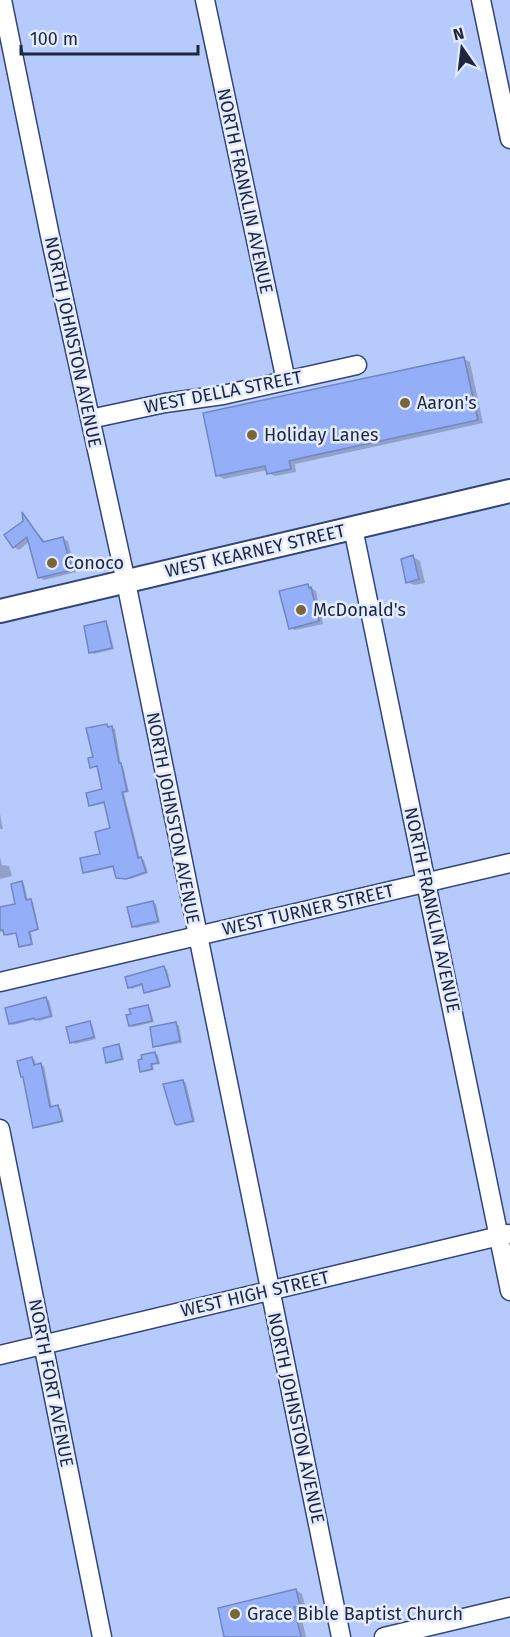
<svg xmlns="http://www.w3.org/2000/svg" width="510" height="1637" viewBox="0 0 510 1637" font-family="'Fira Sans',sans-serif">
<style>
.shadow{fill:#0003}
.building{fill:#94aff7;stroke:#7287c2;stroke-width:1.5}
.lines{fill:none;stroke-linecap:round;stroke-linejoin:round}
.minor-casing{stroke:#324479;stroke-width:21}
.major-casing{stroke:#324479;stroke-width:26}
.minor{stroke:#fff;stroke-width:18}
.major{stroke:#fff;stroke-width:22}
.poi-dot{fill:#7a6735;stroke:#e3ebff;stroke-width:2}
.labels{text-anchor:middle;stroke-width:5;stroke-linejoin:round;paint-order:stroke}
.street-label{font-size:18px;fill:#1d263e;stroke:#e3ebff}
.poi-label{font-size:18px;fill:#1d263e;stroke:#e3ebff;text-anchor:start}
</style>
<rect width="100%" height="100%" fill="#b6cafc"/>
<path class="shadow" d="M464,359L470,362L483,423L295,464L296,472L275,476L268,473L267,470L224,479L217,475Z
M23,515L46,543L63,539L68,541L76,572L44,580L39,577L30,541L19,550L14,547L25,522Z
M413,557L420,561L425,583L414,585L407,582Z
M307,585L316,591L323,624L295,630L290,628Z
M105,623L108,625L114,649L94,654L91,652Z
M107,726L115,729L121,765L123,766L129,792L124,793L140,859L144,860L148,873L130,879L117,877L115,867L87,873L84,872L101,855L112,829L105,803L93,806L90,805L104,790L99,767H91Z
M0,814L3,829H0Z
M0,857L2,865L9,866L12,876L0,879Z
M22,883L24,884L28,901L33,902L39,930L31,932L33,945L22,947L20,946L17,933L7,936L4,931L0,932V909L17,905Z
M153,902L156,904L160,923L136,928L133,926Z
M164,968L167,969L171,987L148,993L146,992L144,985L131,989L129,987Z
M46,999L49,1000L53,1017L39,1021L36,1019L13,1025L10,1024Z
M147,1006L150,1008L154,1022L133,1027L130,1025Z
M89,1023L92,1024L96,1039L75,1044L72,1042Z
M176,1024L179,1026L182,1043L158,1047L155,1046Z
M118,1046L121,1048L124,1060L110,1063L107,1062Z
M155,1053L158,1055L160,1064L153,1065L154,1070L145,1072L142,1071Z
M32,1059L35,1060L36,1066H44L52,1108L61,1109L64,1122L37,1128L34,1127Z
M183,1081L186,1083L195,1122L179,1125L176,1123Z
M296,1590L302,1594L306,1609L300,1610L306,1637H226Z"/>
<path class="building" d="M464,357L478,420L301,458L289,461L291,469L267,474L265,466L216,476L203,413Z
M22,512L43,542L63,537L72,570L38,578L27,537L13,548L4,535L23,521Z
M413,555L419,579L406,583L401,559Z
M308,584L309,588L311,587L319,621L289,629L279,591Z
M106,621L112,648L89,653L84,626Z
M107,724L108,727L112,726L119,763H121L127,791L122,792L138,858L141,857L146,872L126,879L116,878L113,866L83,873L80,858L100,854L95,832L110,828L104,802L89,806L86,793L102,789L97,766L90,768L88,758L93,757L86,728Z
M22,881L26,900L31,899L38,929L29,932L32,944L19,947L16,933L4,935L3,930H0V907L15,904L11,884Z
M153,901L158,921L132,927L127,907Z
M164,966L170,986L144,993L142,984L128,988L125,977Z
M46,997L51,1016L35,1020L34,1018L9,1024L5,1008Z
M148,1005L152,1021L129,1026L126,1015L131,1014L129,1009Z
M90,1021L94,1037L70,1043L66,1027Z
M176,1022L180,1041L153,1047L150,1027Z
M119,1044L122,1059L106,1063L103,1048Z
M155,1052L158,1063L151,1064L152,1069L140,1072L138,1060L142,1059L141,1055Z
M32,1057L34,1065L41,1063L50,1107L58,1105L62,1121L33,1128L23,1077H21L17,1061Z
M183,1080L193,1121L177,1125L175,1124L163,1084Z
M296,1589L300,1606L294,1607L301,1637H224L218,1608Z"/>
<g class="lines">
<defs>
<path id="minor" d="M2,0L50,236L126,582L341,1637
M205,0L286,381
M481,0L510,139
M90,419L165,403L223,395L357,365
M353,528L510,1291
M0,982L510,863
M0,1129L102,1637
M0,1355L508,1234
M384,1637L510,1607"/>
<path id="major" d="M0,611L510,491"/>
</defs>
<use href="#minor" class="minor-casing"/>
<use href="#major" class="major-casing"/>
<use href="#minor" class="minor"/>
<use href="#major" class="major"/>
</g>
<g class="poi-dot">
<circle cx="405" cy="403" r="6"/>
<circle cx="252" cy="435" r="6"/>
<circle cx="52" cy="563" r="6"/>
<circle cx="301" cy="610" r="6"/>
<circle cx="235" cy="1614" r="6"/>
</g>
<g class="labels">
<g class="street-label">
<text transform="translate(245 191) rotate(78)" y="6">NORTH FRANKLIN AVENUE</text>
<text transform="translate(73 342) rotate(78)" y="6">NORTH JOHNSTON AVENUE</text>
<text transform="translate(223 392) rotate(-11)" y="6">WEST DELLA STREET</text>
<text transform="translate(255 551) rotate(-13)" y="6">WEST KEARNEY STREET</text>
<text transform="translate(173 818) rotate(79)" y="6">NORTH JOHNSTON AVENUE</text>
<text transform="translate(308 910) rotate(-13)" y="6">WEST TURNER STREET</text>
<text transform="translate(432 910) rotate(78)" y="6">NORTH FRANKLIN AVENUE</text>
<text transform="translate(255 1294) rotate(-13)" y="6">WEST HIGH STREET</text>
<text transform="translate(51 1383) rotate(79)" y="6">NORTH FORT AVENUE</text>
<text transform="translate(296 1418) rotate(78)" y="6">NORTH JOHNSTON AVENUE</text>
</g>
<g class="poi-label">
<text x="417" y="409">Aaron's</text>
<text x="264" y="441">Holiday Lanes</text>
<text x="64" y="569">Conoco</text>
<text x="313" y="616">McDonald's</text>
<text x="247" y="1620">Grace Bible Baptist Church</text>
</g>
</g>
<g transform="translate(462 48) rotate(346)" stroke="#e3ebff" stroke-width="4.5" paint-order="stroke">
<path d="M0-4.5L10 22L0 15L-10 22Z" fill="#1d263e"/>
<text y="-9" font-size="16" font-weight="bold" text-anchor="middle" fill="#1d263e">N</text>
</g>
<path d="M21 45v9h177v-9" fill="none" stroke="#1d263e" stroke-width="3"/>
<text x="30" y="45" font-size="18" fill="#1d263e" stroke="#e3ebff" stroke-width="4.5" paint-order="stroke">100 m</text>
</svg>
